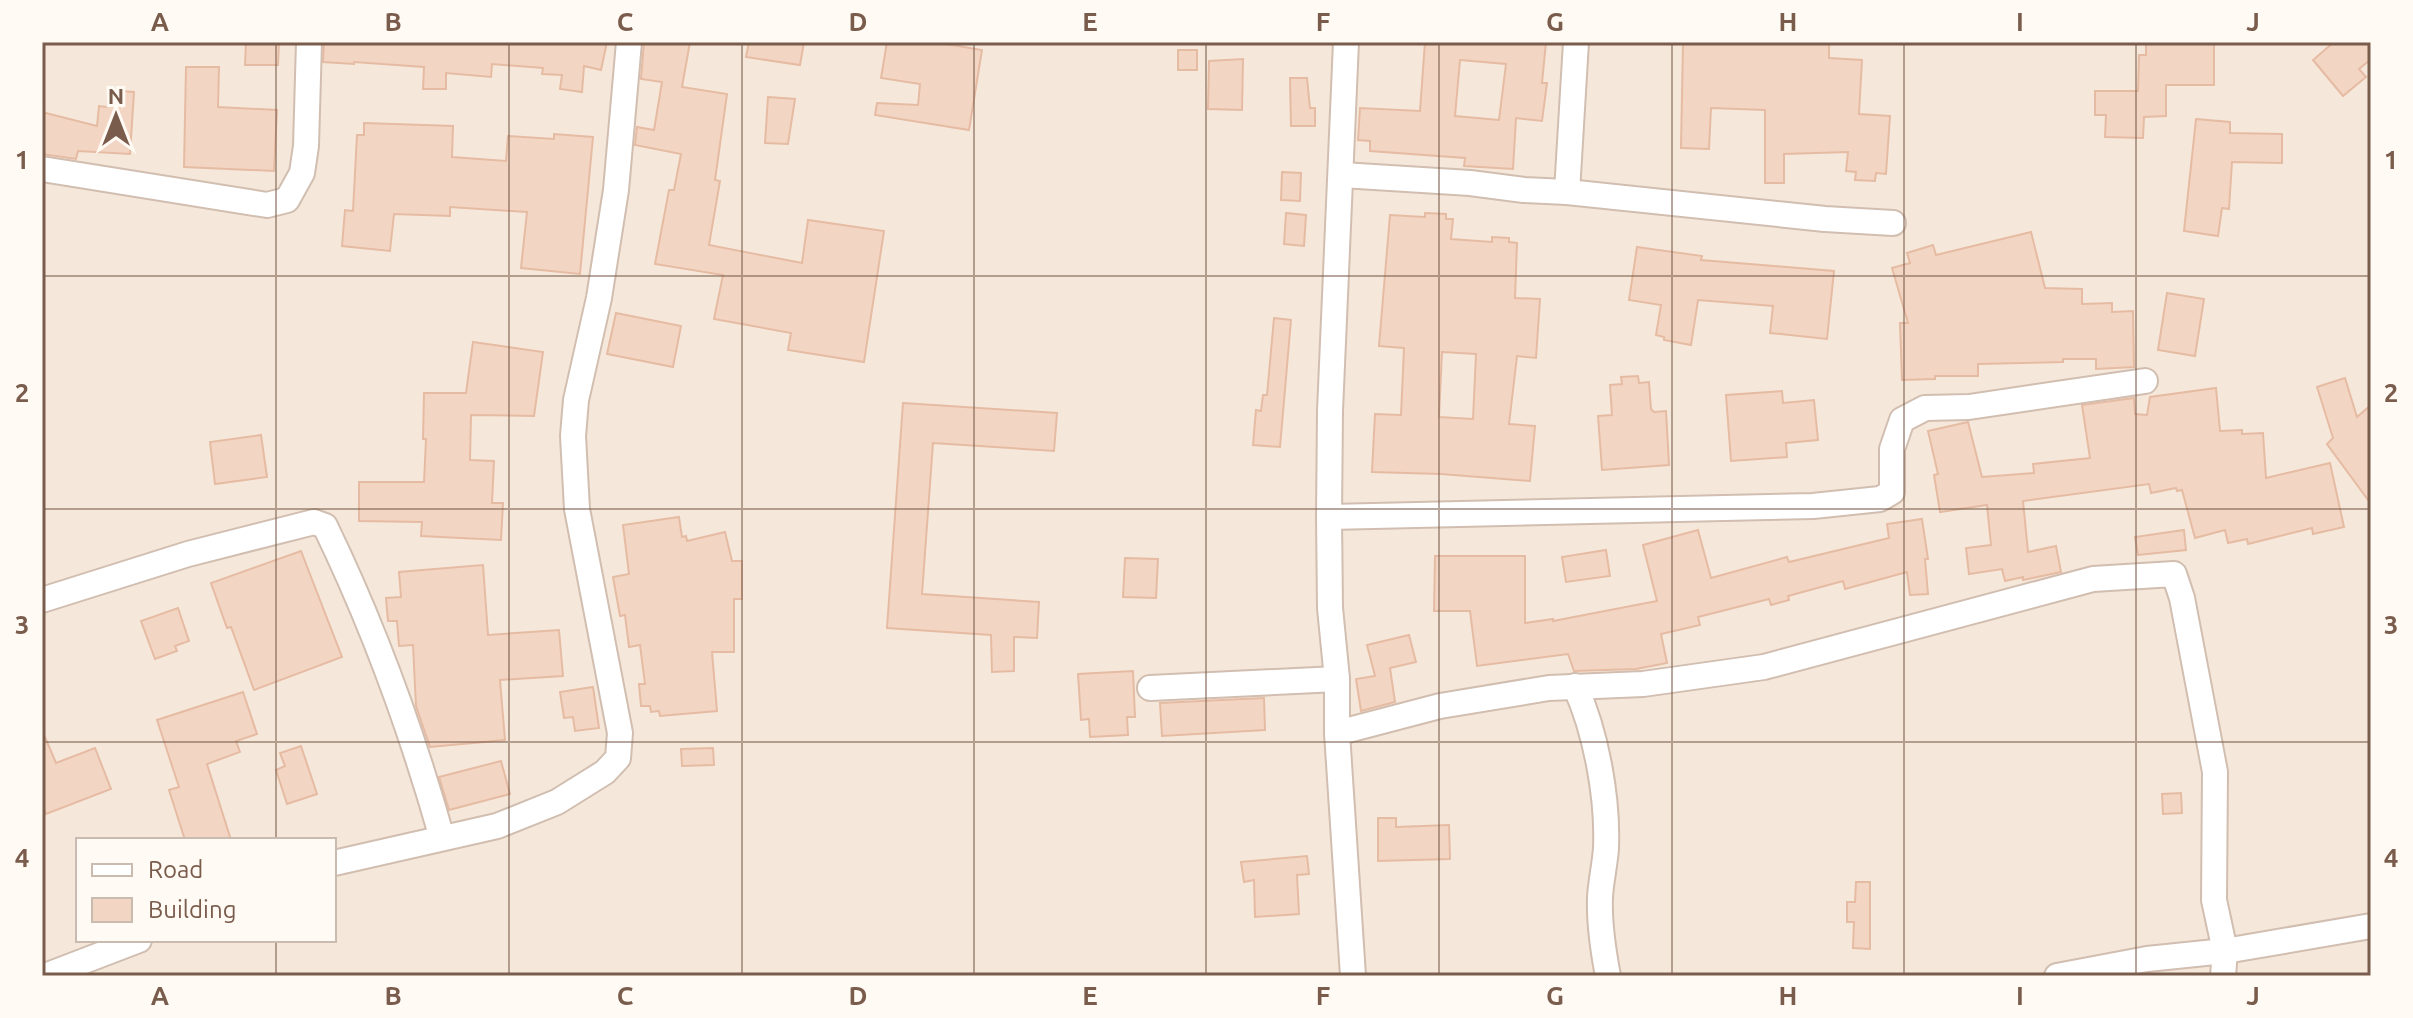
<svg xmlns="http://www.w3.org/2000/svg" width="2413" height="1018" font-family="Ubuntu,sans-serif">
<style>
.residential{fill:#f5e8da;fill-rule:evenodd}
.building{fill:#f3d5c3;stroke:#e6bba3;stroke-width:2;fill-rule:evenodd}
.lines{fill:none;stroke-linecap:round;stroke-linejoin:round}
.minor-casing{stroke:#d1beb0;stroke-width:28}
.minor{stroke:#fff;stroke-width:24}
.grid{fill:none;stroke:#7a5c4d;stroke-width:2;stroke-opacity:0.55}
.neatline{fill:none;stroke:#7a5c4d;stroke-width:3}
.grid-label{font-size:26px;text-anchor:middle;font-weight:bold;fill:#7a5c4d}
</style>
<rect width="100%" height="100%" fill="#fdf6ec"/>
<path class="residential" d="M42 42H2371V976H42ZM78 840H334V940H78Z"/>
<g class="building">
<polygon points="246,42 279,42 278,65 245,65"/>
<polygon points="324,42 607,42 601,70 584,66 582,92 560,89 562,75 542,74 543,68 492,64 491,77 446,73 446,89 423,89 424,67 354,62 354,64 323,62"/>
<polygon points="644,42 690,42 682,87 727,94 715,180 720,181 709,245 802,263 808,220 884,231 864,362 788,350 791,333 714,319 723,275 655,264 669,190 674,190 681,154 635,145 637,127 654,130 662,82 641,79"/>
<polygon points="749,42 804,42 800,65 746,57"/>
<polygon points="887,42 934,42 982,50 969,130 875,115 877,103 918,105 920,84 881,78"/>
<path d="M1425 42H1546L1542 83H1547L1542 121 1516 118 1513 169 1464 166 1465 158 1370 151V141L1358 140 1360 108 1420 111ZM1460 60 1506 64 1499 120 1455 116Z"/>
<polygon points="1683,42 1829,42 1829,58 1862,60 1859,114 1890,116 1886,174 1876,173 1875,181 1855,180 1856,172 1846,171 1848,152 1784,154 1784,183 1765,183 1765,110 1711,108 1709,149 1681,148"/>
<polygon points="2334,42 2371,42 2371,59 2359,69 2366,77 2343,96 2313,60"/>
<polygon points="2146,43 2214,44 2214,85 2166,85 2166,116 2144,117 2143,138 2105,137 2106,115 2095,115 2095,91 2138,91 2139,55 2146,55"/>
<rect x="1178" y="50" width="19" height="20"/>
<polygon points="1243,59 1242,110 1208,109 1209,61"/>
<polygon points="186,67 219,67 218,107 277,110 274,171 184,167"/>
<polygon points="1290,78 1307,78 1310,108 1315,108 1315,126 1291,126"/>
<polygon points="108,90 134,92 130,154 78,151 76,159 42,154 42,112 97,126 99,106 107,107"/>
<polygon points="768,97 795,99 788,144 765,143"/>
<polygon points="2196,119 2230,122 2230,133 2282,134 2282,163 2232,162 2229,209 2222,208 2218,236 2184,231"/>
<polygon points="364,123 453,126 452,157 506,161 508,136 554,139 554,134 593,137 580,274 521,268 527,212 450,207 450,216 394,214 390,251 342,246 345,210 353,211 357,135 364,135"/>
<polygon points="1282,172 1301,173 1300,201 1281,200"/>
<polygon points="1286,213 1306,215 1304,246 1284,244"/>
<path d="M1425 213 1446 214V219H1453L1451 239 1492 242V237L1509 238V242L1517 243 1515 298 1540 299 1536 358 1517 356 1509 424 1535 426 1530 481 1441 474 1372 472 1375 414 1401 415 1404 348 1379 346 1390 215 1425 217ZM1442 352 1476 354 1473 419 1439 417Z"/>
<polygon points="2031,232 2045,288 2082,289 2082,304 2112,303 2112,312 2133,311 2134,367 2096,369 2096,359 2063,359 2063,362 1978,364 1978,376 1935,376 1935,379 1902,380 1900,323 1908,323 1892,268 1910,263 1907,253 1933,245 1936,255"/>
<polygon points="1637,247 1702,256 1701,260 1834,271 1827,339 1770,333 1773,306 1698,300 1691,345 1664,340 1664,337 1656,335 1661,305 1629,300"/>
<polygon points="2167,293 2204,299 2195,356 2158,350"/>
<polygon points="616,313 681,326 673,367 607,354"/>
<polygon points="1274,318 1291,320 1280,447 1253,445 1256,410 1261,411 1263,395 1267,395"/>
<polygon points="473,342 543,352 534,416 471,415 470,460 494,461 492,503 503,503 501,540 421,536 422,522 359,521 359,482 424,482 426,439 423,439 424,393 466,393"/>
<polygon points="1638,376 1639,383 1649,382 1651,409 1654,412 1666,411 1669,465 1602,470 1598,416 1612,415 1610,385 1622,384 1621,377"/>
<polygon points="2345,378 2357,417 2371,405 2371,504 2327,444 2333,438 2317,387"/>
<polygon points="2216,388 2220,431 2242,430 2242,434 2263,433 2266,478 2330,463 2344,527 2313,534 2312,528 2248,544 2247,539 2228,543 2225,530 2195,538 2182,490 2177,491 2176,488 2151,493 2149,484 2023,501 2028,552 2056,546 2061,572 2023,580 2023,577 2005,581 2002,569 1969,574 1966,548 1991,545 1987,505 1940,512 1934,475 1938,474 1928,431 1968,422 1982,477 2034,473 2033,464 2090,458 2082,405 2134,398 2135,414 2147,415 2150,397"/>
<polygon points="1782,391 1783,403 1814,400 1818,440 1786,443 1787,457 1731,461 1726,395"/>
<polygon points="903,403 1057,413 1054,451 933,443 922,594 1039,602 1037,638 1014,637 1014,671 992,672 991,635 887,628"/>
<polygon points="261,435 267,477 215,484 210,442"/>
<polygon points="679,517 682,537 686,536 687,541 725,532 732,561 742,561 742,599 734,599 734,652 712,652 717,711 660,716 659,711 651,712 650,706 641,706 639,684 645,684 640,645 629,647 625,615 620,616 613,577 629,574 623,525"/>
<polygon points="1922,519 1928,559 1925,559 1928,594 1910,595 1907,572 1845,589 1843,581 1788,596 1789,600 1771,605 1769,599 1698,617 1700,625 1661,634 1667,663 1636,669 1574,671 1568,654 1477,666 1470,611 1434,611 1435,556 1525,556 1525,623 1553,619 1553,621 1657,601 1643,545 1698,530 1711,578 1787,557 1789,562 1889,538 1887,524"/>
<polygon points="2184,530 2186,550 2138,555 2135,537"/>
<polygon points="1606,550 1610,576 1566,582 1562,557"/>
<polygon points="301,551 342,657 254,690 231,627 227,628 211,583"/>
<polygon points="1125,558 1158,559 1156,598 1123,597"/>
<polygon points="483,565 488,635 559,630 563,676 500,680 505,740 430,747 416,706 413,645 399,646 397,621 388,621 386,598 401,597 399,572"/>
<polygon points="178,608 189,641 175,646 177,651 155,659 141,621"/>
<polygon points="1409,635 1416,662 1390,668 1395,702 1361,711 1356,679 1375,676 1367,645"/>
<polygon points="1133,671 1135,717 1127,717 1128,735 1090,737 1089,719 1081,720 1078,674"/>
<polygon points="593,687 599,728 575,731 573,717 564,718 560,692"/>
<polygon points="243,692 257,734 236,741 240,752 207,764 231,840 185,840 169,790 179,787 157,720"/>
<polygon points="1264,698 1265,730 1162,736 1160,703"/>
<polygon points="42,730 56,763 95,748 111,789 46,814 42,804"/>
<polygon points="301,746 317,794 287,804 276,770 285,766 280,753"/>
<polygon points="713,748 714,765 682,766 681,749"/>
<polygon points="501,761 510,794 449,810 439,777"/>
<polygon points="2181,793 2182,813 2163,814 2162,794"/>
<polygon points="1378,818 1396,818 1396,827 1449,825 1450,859 1378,861"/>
<polygon points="1307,856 1309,874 1297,875 1299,914 1255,917 1254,880 1244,882 1241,862"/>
<polygon points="1856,882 1870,882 1870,949 1853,948 1854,922 1847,922 1847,902 1855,902"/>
</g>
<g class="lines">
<defs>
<g id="minor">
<polyline points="1346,42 1330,411 1329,517 1330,608 1337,679 1337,733 1353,976"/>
<polyline points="42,169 267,205 287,200 302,173 306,146 309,42"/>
<polyline points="1342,175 1470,183 1524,190 1567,192 1576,42"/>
<polyline points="1567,192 1825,219 1893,223"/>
<polyline points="1329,517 1813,506 1880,499 1892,492 1892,449 1902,420 1925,408 1969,407 2145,381"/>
<path d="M42 600 188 554 314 522 325 526C373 625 412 732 442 838"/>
<path d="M1575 686C1596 732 1608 797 1606 848 1605 864 1601 880 1600 897 1599 923 1603 950 1608 976"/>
<polyline points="1150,688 1337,679"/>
<polyline points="1337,733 1440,706 1549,688 1643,684 1764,667 2093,579 2174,574 2182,598 2215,772 2214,900 2225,951 2223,976"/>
<polyline points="334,863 497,826 557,802 605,772 618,758 620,733 577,509 573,436 576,400 599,298 616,190 629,42"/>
<polyline points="45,976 139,940"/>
<polyline points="2057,976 2147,959 2225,951 2371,926"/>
</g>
</defs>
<use href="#minor" class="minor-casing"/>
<use href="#minor" class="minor"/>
</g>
<path class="grid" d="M276 42V840M509 42V976M742 42V976M974 42V976M1206 42V976M1439 42V976M1672 42V976M1904 42V976M2136 42V976M42 276H2371M42 509H2371M42 742H2371M276 940V976"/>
<rect width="2413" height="1018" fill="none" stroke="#fffaf3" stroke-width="88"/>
<rect x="76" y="838" width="260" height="104" fill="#fffaf3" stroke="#cabbb1" stroke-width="2"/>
<rect x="92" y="864" width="40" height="12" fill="#ffffff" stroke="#cabbb1" stroke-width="2"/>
<text x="148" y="878" font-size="24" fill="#7a5c4d">Road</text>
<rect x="92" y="898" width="40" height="24" fill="#f3d5c3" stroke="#cabbb1" stroke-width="2"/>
<text x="148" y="918" font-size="24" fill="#7a5c4d">Building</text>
<g transform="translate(116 116)" stroke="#fffaf3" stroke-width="6" paint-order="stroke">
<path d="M0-6L14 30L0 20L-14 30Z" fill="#7a5c4d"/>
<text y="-12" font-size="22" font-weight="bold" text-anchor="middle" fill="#7a5c4d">N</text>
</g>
<rect x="44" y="44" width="2325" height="930" class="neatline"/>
<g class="grid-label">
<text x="160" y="31">A</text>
<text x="393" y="31">B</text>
<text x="625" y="31">C</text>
<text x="858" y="31">D</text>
<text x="1090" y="31">E</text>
<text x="1323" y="31">F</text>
<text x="1555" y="31">G</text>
<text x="1788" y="31">H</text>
<text x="2020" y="31">I</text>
<text x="2253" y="31">J</text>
<text x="22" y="169">1</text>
<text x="2391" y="169">1</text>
<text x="22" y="402">2</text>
<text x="2391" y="402">2</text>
<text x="22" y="634">3</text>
<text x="2391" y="634">3</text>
<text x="22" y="867">4</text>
<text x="2391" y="867">4</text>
<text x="160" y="1005">A</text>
<text x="393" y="1005">B</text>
<text x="625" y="1005">C</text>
<text x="858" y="1005">D</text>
<text x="1090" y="1005">E</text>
<text x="1323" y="1005">F</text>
<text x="1555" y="1005">G</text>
<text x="1788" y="1005">H</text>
<text x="2020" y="1005">I</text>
<text x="2253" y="1005">J</text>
</g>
</svg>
